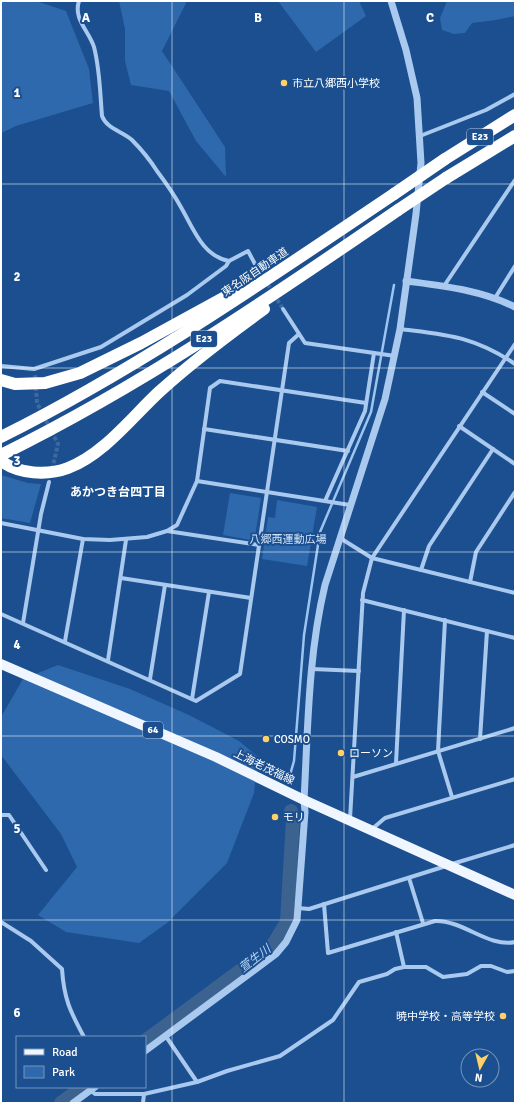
<svg xmlns="http://www.w3.org/2000/svg" width="516" height="1104" font-family="Signika,'Noto Sans JP',sans-serif">
<style>
.green{fill:#2e69ad}
.lines{fill:none;stroke-linecap:round;stroke-linejoin:round}
.stream{stroke:#9cc4f0;stroke-width:2.5}
.river{stroke:#3c6290;stroke-width:14}
.minor-tunnel{stroke:#3d69a0;stroke-width:4;stroke-dasharray:4 2;stroke-linecap:butt}
.minor{stroke:#a9c9ee;stroke-width:4}
.tertiary{stroke:#a9c9ee;stroke-width:7}
.primary{stroke:#f0f6ff;stroke-width:10}
.motorway{stroke:#fff;stroke-width:12}
.motorway-bridge{stroke:#fff;stroke-width:12}
.grid{fill:none;stroke:#fff;stroke-width:1;stroke-opacity:0.55}
.poi-dot{fill:#ffd166;stroke:#1b4f8f;stroke-width:1.5}
.labels{text-anchor:middle;dominant-baseline:central;stroke-width:4;stroke-linejoin:round;paint-order:stroke}
.shield{fill:#1b4f8f;stroke:#bbcadd;stroke-width:1}
.shield-label{font-size:10px;font-weight:bold;fill:#fff}
.poi-label{font-size:11px;fill:#fff;stroke:#1b4f8f;text-anchor:start}
.street-label{font-size:11px;fill:#fff;stroke:#1b4f8f}
.park-label{font-size:11px;fill:#cfe3fa;stroke:#1b4f8f}
.neighbourhood-label{font-size:12px;font-weight:bold;fill:#fff;stroke:#1b4f8f}
.water-label{font-size:12px;font-style:italic;fill:#b5d3f5;stroke:#1b4f8f}
.grid-label{font-size:13px;text-anchor:middle;font-weight:bold;fill:#fff;stroke:#1b4f8f;stroke-width:4;stroke-linejoin:round;paint-order:stroke}
</style>
<rect width="100%" height="100%" fill="#1b4f8f"/>
<g class="green">
<polygon points="1,1 36,1 66,11 89,69 93,103 16,126 1,133"/>
<polygon points="119,1 187,1 162,51 225,147 226,177 196,141 169,91 131,85 125,61 125,29"/>
<polygon points="278,1 359,1 366,16 316,52"/>
<polygon points="447,1 515,1 515,16 496,20 472,23 465,33 454,34 442,30 440,18"/>
<polygon points="1,475 28,483 41,484 30,523 1,518"/>
<polygon points="230,493 261,498 255,537 250,540 223,535"/>
<polygon points="277,500 317,507 307,566 262,559 268,517 275,518"/>
<polygon points="58,665 130,689 189,715 239,741 258,757 254,793 227,863 167,923 139,943 66,932 38,915 77,867 61,834 1,755 1,717 23,679"/>
</g>
<g class="lines">
<polyline class="stream" points="290,775 294,761 304,635 320,532 371,412 394,285"/>
<g class="river">
<polyline points="145,1041 271,948 287,922 293,819 291,811"/>
<polyline points="61,1103 83,1087"/>
</g>
<g class="minor-tunnel">
<polyline points="255,264 283,309"/>
<polyline points="35,375 37,403 58,444 52,470"/>
</g>
<g class="minor">
<path d="M79 1C73 19 89 31 94 47 100 70 100 93 102 116 107 129 122 131 132 140 141 149 150 160 157 171 166 183 175 196 182 209 194 230 203 256 229 261"/>
<polyline points="420,136 486,110 515,94"/>
<polyline points="444,286 515,180"/>
<polyline points="495,298 515,266"/>
<polyline points="283,309 305,343 395,356"/>
<path d="M400 329C447 335 474 336 515 364"/>
<polyline points="1,366 34,369 101,347 187,295 226,266 229,261 248,251 255,264"/>
<polyline points="482,392 515,414"/>
<polyline points="459,426 515,464"/>
<polyline points="204,429 348,451"/>
<polyline points="197,481 350,505"/>
<polyline points="325,501 365,411 374,353"/>
<polyline points="1,523 83,539 110,540 147,537 167,531 177,525 197,481 210,388 220,381 366,403"/>
<polyline points="167,531 259,545"/>
<polyline points="340,538 372,558 515,593"/>
<polyline points="421,570 429,546 493,449"/>
<polyline points="121,578 251,598"/>
<polyline points="470,582 476,552 515,492"/>
<polyline points="362,600 515,638"/>
<polyline points="1,614 196,701 240,674 289,343 299,334"/>
<polyline points="445,620 438,751 452,797"/>
<polyline points="23,623 41,514 49,482"/>
<polyline points="65,641 83,539"/>
<polyline points="108,660 126,540"/>
<polyline points="312,669 359,671"/>
<polyline points="150,679 165,585"/>
<polyline points="192,699 209,592"/>
<polyline points="480,739 487,631"/>
<polyline points="396,763 404,610"/>
<polyline points="353,777 515,728"/>
<polyline points="1,815 9,815 46,870"/>
<polyline points="350,819 363,593 372,558 515,344"/>
<polyline points="372,829 385,818 515,779"/>
<polyline points="452,864 515,845"/>
<polyline points="409,878 423,923"/>
<path d="M324 904 328 953 435 921C463 920 489 948 515 942"/>
<polyline points="298,908 309,909 446,866"/>
<path d="M1 922 31 941 62 969C64 999 70 1011 84 1037"/>
<polyline points="396,932 404,967"/>
<polyline points="165,1035 197,1082"/>
<polyline points="90,1090 95,1094 144,1094"/>
<polyline points="143,1103 144,1094 197,1082 227,1071 280,1056 333,1020 359,982 387,974 395,969 404,967 426,967 443,977 467,974 481,966 491,966 507,972 515,971"/>
</g>
<g class="tertiary">
<path d="M406 281C443 286 481 290 515 307"/>
<path d="M145 1051 276 954 286 942 297 920 305 812 304 800C308 728 308 656 325 585L385 399 400 329 416 214 421 163 417 98 406 50 391 1"/>
<polyline points="73,1103 95,1087"/>
</g>
<polyline class="primary" points="1,664 216,757 304,800 515,895"/>
<g class="motorway">
<polyline points="445,159 515,115"/>
<polyline points="446,178 515,136"/>
<polyline points="1,380 15,384 45,383 80,373 141,343 236,291"/>
<path d="M1 437C139 368 266 280 394 194"/>
<path d="M1 455C141 386 270 298 398 210"/>
<path d="M1 461C19 474 47 476 68 468 104 454 131 418 159 392 192 362 228 335 264 309"/>
</g>
<g class="motorway-bridge">
<polyline points="394,194 445,159"/>
<polyline points="398,210 446,178"/>
</g>
</g>
<path class="grid" d="M172 1V1103M344 1V1103M1 184H515M1 368H515M1 552H515M1 736H515M1 920H515"/>
<g class="poi-dot">
<circle cx="284" cy="83" r="4"/>
<circle cx="266" cy="739" r="4"/>
<circle cx="341" cy="753" r="4"/>
<circle cx="275" cy="817" r="4"/>
<circle cx="503" cy="1016" r="4"/>
</g>
<g class="labels">
<g class="shield">
<rect x="467" y="129" width="26" height="16" rx="3"/>
<rect x="191" y="331" width="26" height="16" rx="3"/>
<rect x="143" y="722" width="20" height="16" rx="3"/>
</g>
<g class="shield-label">
<text x="480" y="137">E23</text>
<text x="204" y="339">E23</text>
<text x="153" y="730">64</text>
</g>
<g class="poi-label">
<text x="292" y="83">市立八郷西小学校</text>
<text x="274" y="739">COSMO</text>
<text x="349" y="753">ローソン</text>
<text x="283" y="817">モリ</text>
<text x="495" y="1016" text-anchor="end">暁中学校・高等学校</text>
</g>
<g class="street-label">
<text transform="translate(255 272) rotate(-34)">東名阪自動車道</text>
<text transform="translate(264 767) rotate(26)">上海老茂福線</text>
</g>
<g class="park-label">
<text x="288" y="539">八郷西運動広場</text>
</g>
<g class="neighbourhood-label">
<text x="118" y="492">あかつき台四丁目</text>
</g>
<g class="water-label">
<text transform="translate(255 959) rotate(-38)">萱生川</text>
</g>
</g>
<g class="grid-label">
<text x="86" y="22">A</text>
<text x="258" y="22">B</text>
<text x="430" y="22">C</text>
<text x="17" y="97">1</text>
<text x="17" y="281">2</text>
<text x="17" y="465">3</text>
<text x="17" y="649">4</text>
<text x="17" y="833">5</text>
<text x="17" y="1017">6</text>
</g>
<rect width="516" height="1104" fill="none" stroke="#ffffff" stroke-width="4"/>
<rect x="16" y="1036" width="130" height="52" fill="#1b4f8f" stroke="#7695bc"/>
<rect x="24" y="1049" width="20" height="6" fill="#f0f6ff" stroke="#7695bc"/>
<text x="52" y="1056" font-size="12" fill="#ffffff">Road</text>
<rect x="24" y="1066" width="20" height="12" fill="#2e69ad" stroke="#7695bc"/>
<text x="52" y="1076" font-size="12" fill="#ffffff">Park</text>
<g transform="translate(480 1068) rotate(188)"><circle r="19" fill="#1b4f8f" stroke="#7695bc"/>
<path d="M0-3L7 15L0 10L-7 15Z" fill="#ffd166"/>
<text y="-6" font-size="11" font-weight="bold" text-anchor="middle" fill="#ffffff">N</text>
</g>
</svg>
